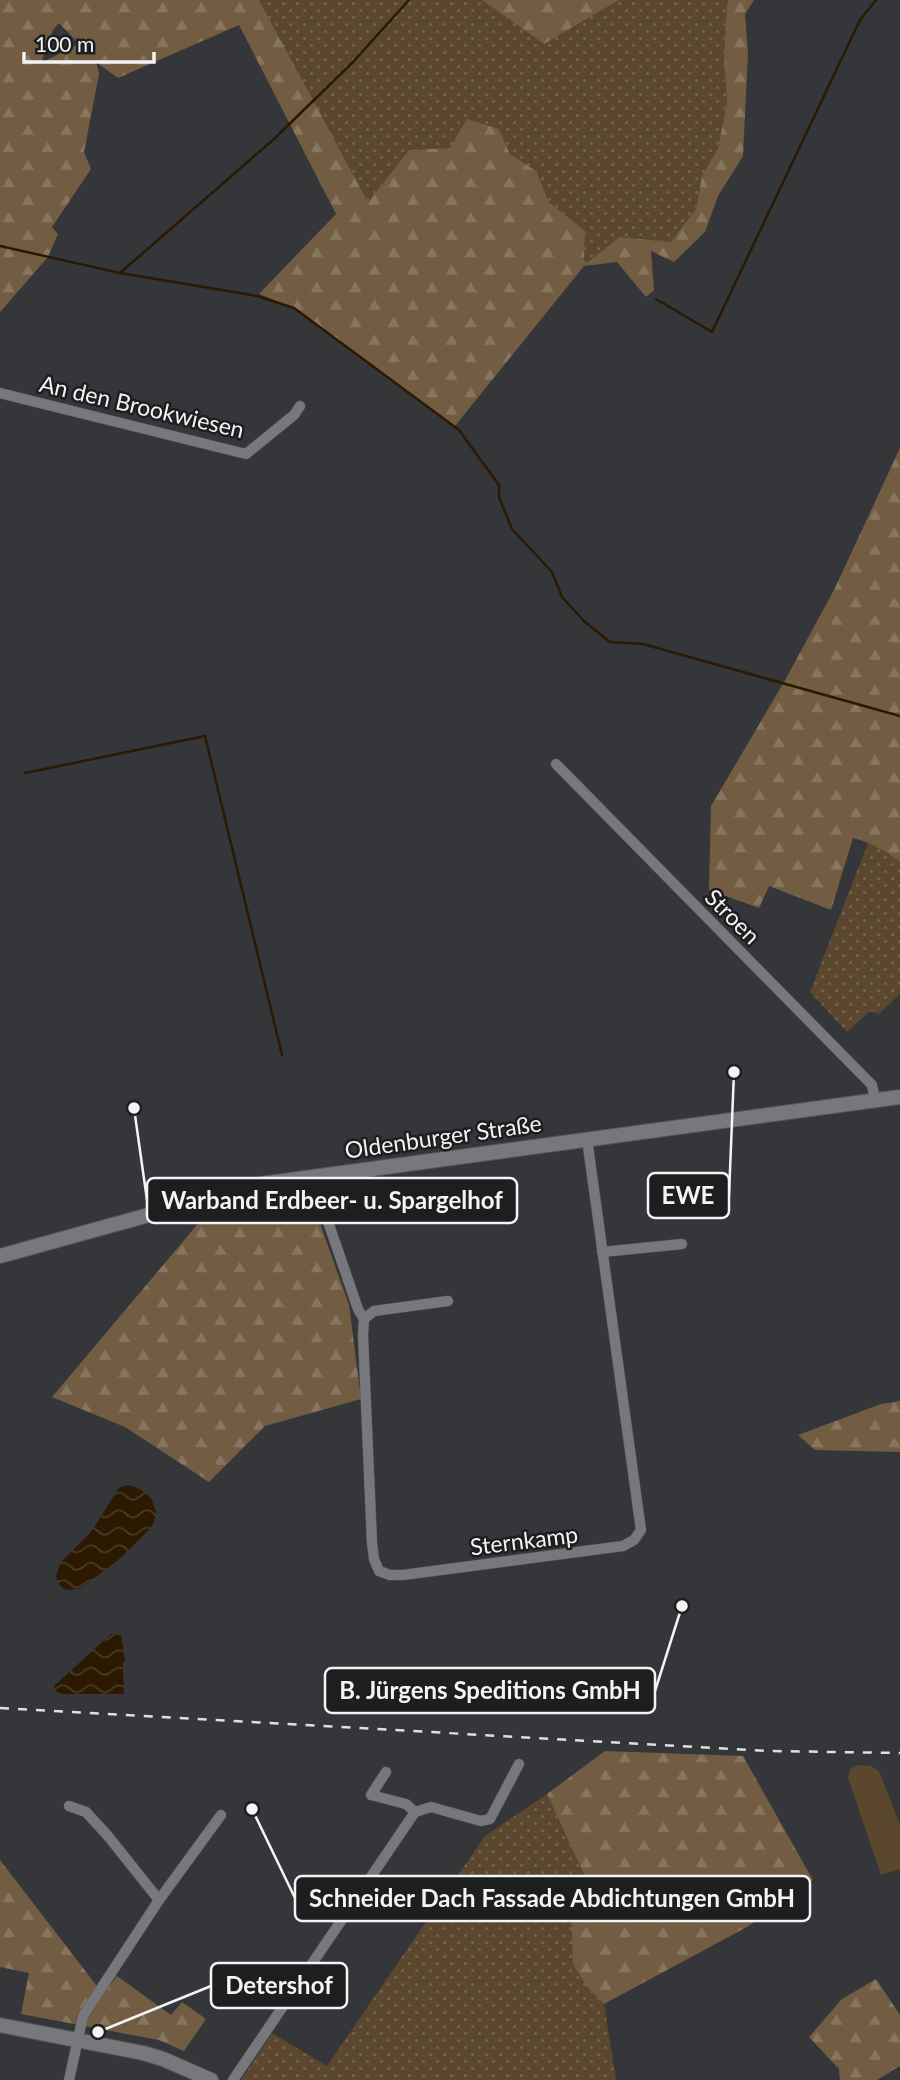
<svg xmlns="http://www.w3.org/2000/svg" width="900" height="2080" font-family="Lato,sans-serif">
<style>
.grass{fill:url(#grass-dots)}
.forest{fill:url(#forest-firs);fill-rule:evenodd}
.garden{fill:#5b472e}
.water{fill:url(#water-waves)}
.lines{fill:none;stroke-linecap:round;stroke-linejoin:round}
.stream{stroke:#2b1901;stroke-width:2.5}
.street-casing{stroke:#545657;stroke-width:11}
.secondary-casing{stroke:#545657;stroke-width:16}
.street{stroke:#76787b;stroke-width:10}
.secondary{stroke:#76787b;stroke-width:14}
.rail{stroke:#dedfe0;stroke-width:2.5;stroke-dasharray:9 9;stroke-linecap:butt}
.labels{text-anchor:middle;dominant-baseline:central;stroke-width:5;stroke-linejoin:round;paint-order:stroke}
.street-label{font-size:23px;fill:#f3f4f5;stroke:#1d1e1f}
.leader{fill:none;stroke:#f3f4f5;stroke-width:2.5}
.callout-dot{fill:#f3f4f5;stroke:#1d1e1f;stroke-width:2.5}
.callout{fill:#1d1e1f;stroke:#f3f4f5;stroke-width:2.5}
.callout-label{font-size:24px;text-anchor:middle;font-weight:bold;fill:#f3f4f5}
</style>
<defs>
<pattern id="grass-dots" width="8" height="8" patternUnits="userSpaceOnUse" patternTransform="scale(1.75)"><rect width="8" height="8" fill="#5b472e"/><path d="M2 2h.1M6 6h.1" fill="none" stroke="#73624d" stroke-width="1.8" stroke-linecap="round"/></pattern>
<pattern id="forest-firs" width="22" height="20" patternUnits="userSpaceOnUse" patternTransform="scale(1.75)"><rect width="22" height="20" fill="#725d43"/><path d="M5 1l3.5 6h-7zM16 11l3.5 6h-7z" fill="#87755f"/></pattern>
<pattern id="water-waves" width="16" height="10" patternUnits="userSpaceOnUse" patternTransform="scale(1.75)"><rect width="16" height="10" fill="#2b1901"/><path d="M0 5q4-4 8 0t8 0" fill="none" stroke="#4a3b27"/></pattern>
</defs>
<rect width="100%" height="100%" fill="#353639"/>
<g class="grass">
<polygon points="259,0 482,0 544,44 619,0 729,0 727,4 724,55 727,102 718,148 702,176 696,209 671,242 620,237 584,266 585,231 549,202 536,171 510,154 499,129 450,148 409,150 368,202"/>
<polygon points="868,843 889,853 900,862 900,994 879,1014 870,1011 847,1032 810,992"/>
<polygon points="547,1794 592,1892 587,1987 604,2004 616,2080 241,2080 272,2033 327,2066 485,1836"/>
</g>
<g class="forest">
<path d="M0 0H259L368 202 409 150 450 148 467 119 499 129 510 154 536 171 549 202 585 231 584 265 620 237 671 242 696 209 702 176 718 148 727 102 724 55 727 4 729 0H754L745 14 748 53 743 156 718 196 705 232 674 262 651 251 654 290 646 297 617 262 584 266 455 426 294 308 259 294 336 214 239 25 118 78 96 62 99 74 84 152 91 169 52 227 58 234 48 257 0 312ZM59 23 79 44 41 63 53 30Z"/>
<polygon points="482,0 619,0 544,44"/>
<path d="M900 448V862C886 851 870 842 853 838L831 910 769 886 759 908 709 890 711 806 784 682 834 590Z"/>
<polygon points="307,1187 349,1305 361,1399 265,1426 209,1482 125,1427 52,1397 207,1213"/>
<polygon points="900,1401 900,1452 815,1450 798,1435 881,1404"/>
<polygon points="605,1751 743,1756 813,1880 747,1927 604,2004 587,1987 573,1964 571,1912 592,1892 547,1794"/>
<polygon points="0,1860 103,1994 117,1976 171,2015 182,2002 206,2019 184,2051 159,2040 21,2014 29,1973 0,1967"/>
<polygon points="876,1979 900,2015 900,2066 877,2080 840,2080 839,2069 809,2037 842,1999"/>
</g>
<path class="garden" d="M861 1765 871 1766 879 1771 900 1825V1869L881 1875 848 1778C849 1768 852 1766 861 1765Z"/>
<g class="water">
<polygon points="128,1485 140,1489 151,1498 156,1512 154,1522 149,1530 116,1562 81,1588 71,1590 64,1589 60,1586 56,1576 61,1562 91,1532 119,1488"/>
<polygon points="111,1634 121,1635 125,1660 123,1664 124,1694 63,1694 55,1691 54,1686"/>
</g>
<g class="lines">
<g class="stream">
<polyline points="409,0 353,62 274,139 120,273 257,296 294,308 459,430 499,485 499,497 512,529 552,572 562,597 585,622 610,642 643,644 900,716"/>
<polyline points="0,246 120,273"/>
<polyline points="656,299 712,332 860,20 876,0"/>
<polyline points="25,773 205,736 282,1055"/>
</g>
<defs>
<g id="street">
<polyline points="0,393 246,454 294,415 300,406"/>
<polyline points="556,764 872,1085 875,1100"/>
<polyline points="324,1210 358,1309 364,1319"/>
<polyline points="602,1252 682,1244"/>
<polyline points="448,1301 374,1311 364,1319 363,1335 372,1543 374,1559 379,1571 390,1575 403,1575 623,1546 634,1540 641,1530 587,1139"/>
<polyline points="386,1772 371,1795 406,1804 415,1812"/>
<polyline points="69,1806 86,1812 108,1836 159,1900"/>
<polyline points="69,2080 83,2016 159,1900 221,1815"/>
<polyline points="233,2080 415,1812 431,1807 481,1821 490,1819 519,1764"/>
</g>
<g id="secondary">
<polyline points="0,1256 261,1184 900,1097"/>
<polyline points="0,2025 143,2053 163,2059 211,2080"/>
</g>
</defs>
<use href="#street" class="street-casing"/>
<use href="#secondary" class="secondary-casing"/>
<use href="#street" class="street"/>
<use href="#secondary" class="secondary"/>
<polyline class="rail" points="0,1708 769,1751 900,1753"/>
</g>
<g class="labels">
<g class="street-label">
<text transform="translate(142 406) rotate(13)">An den Brookwiesen</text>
<text transform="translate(733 916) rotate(45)">Stroen</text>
<text transform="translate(443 1136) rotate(-8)">Oldenburger Straße</text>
<text transform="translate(524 1540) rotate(-7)">Sternkamp</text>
</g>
</g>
<path class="leader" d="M734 1072L729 1195M134 1108L147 1200M682 1606L655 1691M252 1809L295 1898M98 2032L211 1986"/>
<g class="callout-dot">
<circle cx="734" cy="1072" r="7"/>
<circle cx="134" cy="1108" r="7"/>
<circle cx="682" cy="1606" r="7"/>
<circle cx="252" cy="1809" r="7"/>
<circle cx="98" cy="2032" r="7"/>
</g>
<g class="callout">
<rect x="648" y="1173" width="81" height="45" rx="7"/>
<rect x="147" y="1178" width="370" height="45" rx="7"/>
<rect x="325" y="1668" width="330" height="45" rx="7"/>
<rect x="295" y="1876" width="515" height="45" rx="7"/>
<rect x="211" y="1963" width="136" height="45" rx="7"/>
</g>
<g class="callout-label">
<text x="688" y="1204">EWE</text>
<text x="332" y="1209">Warband Erdbeer- u. Spargelhof</text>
<text x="490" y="1699">B. Jürgens Speditions GmbH</text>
<text x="552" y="1907">Schneider Dach Fassade Abdichtungen GmbH</text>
<text x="279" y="1994">Detershof</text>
</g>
<path d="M24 52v10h130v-10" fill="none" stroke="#f3f4f5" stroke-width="3.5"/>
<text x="35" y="52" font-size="21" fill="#f3f4f5" stroke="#1d1e1f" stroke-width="5" paint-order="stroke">100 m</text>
</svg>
